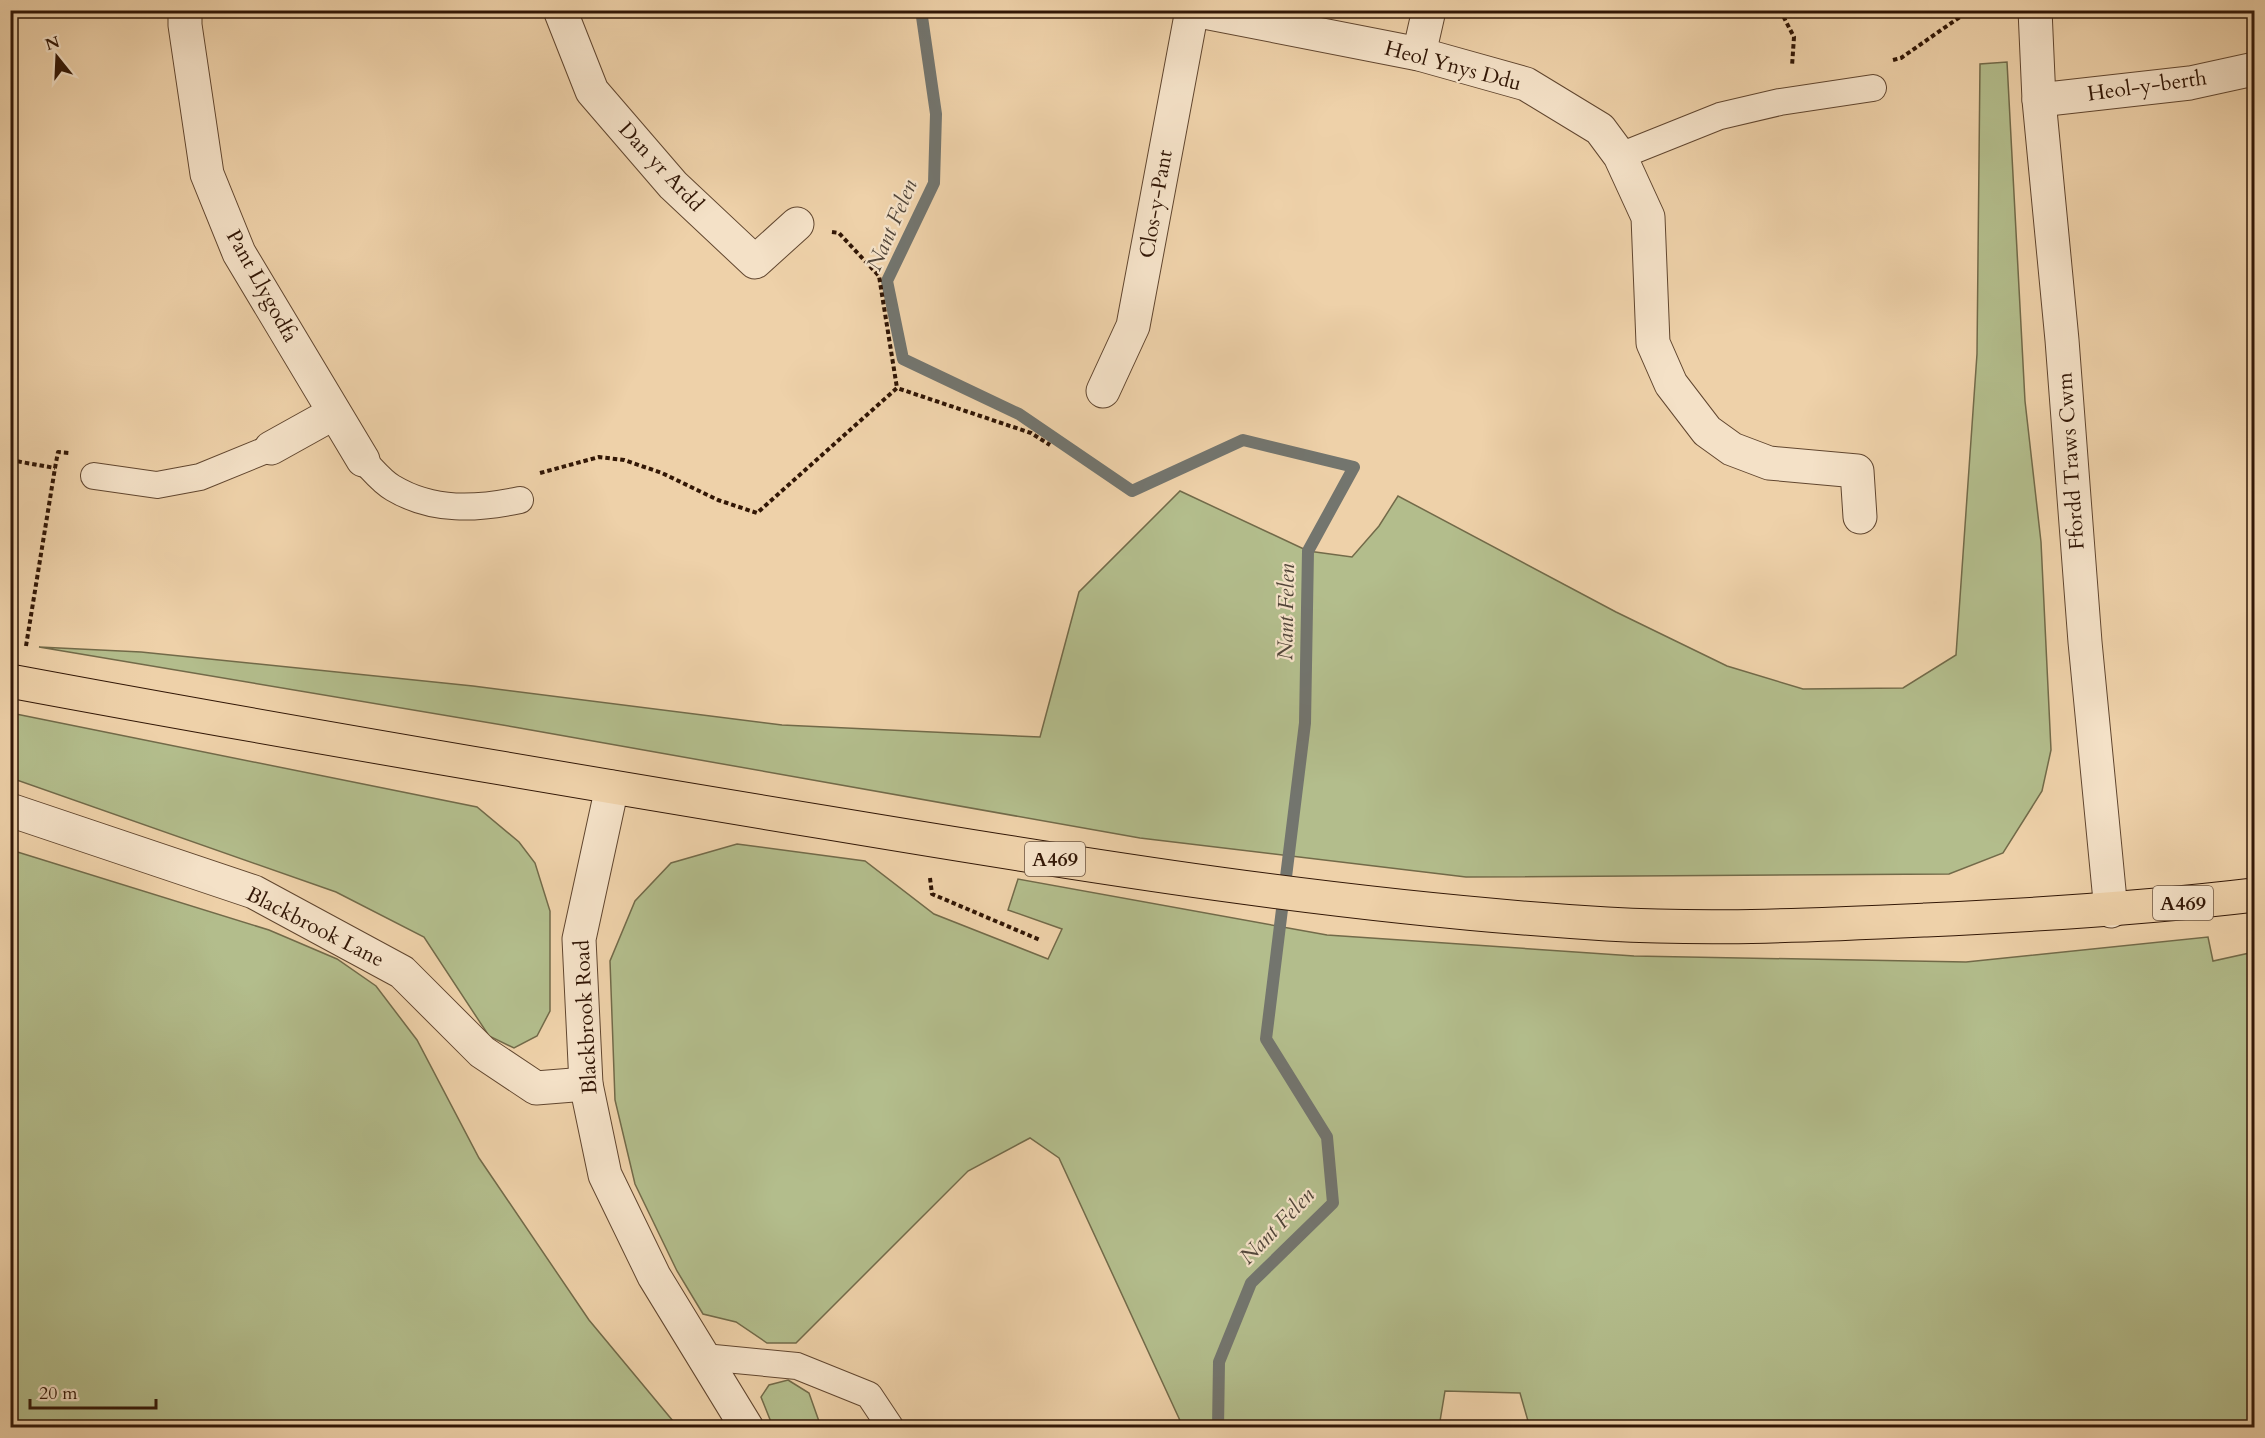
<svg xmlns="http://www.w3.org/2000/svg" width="2265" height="1438" font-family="Cardo,serif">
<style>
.green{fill:#b3bd8c;stroke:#726a49;stroke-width:1.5}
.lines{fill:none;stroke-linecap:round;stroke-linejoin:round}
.stream{stroke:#73756e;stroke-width:12}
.service-casing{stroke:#61462f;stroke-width:28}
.minor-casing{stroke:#61462f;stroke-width:35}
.primary-casing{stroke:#321706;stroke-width:35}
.path{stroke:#321706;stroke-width:4;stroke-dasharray:4.5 3;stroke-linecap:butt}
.service{stroke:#f4e1c7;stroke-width:26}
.minor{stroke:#f4e1c7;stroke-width:33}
.primary{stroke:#eed1a9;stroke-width:33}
.labels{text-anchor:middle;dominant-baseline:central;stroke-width:4.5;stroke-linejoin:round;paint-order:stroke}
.shield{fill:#f4e1c7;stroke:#6c5440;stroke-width:1.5}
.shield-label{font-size:20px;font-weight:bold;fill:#321706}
.street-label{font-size:21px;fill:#321706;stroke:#f4e1c7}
.water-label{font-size:22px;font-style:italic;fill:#52463a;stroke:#f4e1c7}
</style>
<rect width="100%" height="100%" fill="#eed1a9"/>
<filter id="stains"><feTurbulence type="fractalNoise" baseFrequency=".00333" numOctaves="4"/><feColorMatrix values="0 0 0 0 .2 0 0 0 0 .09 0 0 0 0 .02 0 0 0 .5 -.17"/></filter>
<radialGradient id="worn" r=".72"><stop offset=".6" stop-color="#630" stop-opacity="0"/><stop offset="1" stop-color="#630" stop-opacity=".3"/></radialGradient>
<g class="green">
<polygon points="2007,62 2025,401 2041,542 2051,750 2042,791 2003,853 1949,874 1466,877 1140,838 514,727 39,647 141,652 473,686 782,725 1040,737 1079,592 1180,491 1308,551 1352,557 1379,526 1398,496 1616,612 1727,666 1803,689 1903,688 1956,655 1977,354 1980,64"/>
<polygon points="11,713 477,807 519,842 535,863 550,911 550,1011 537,1036 514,1048 489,1036 424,937 336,892 11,778"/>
<polygon points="737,844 865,861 934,914 1048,959 1062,929 1008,910 1018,879 1327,935 1634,956 1966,962 2208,937 2213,961 2254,952 2254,1427 1530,1428 1520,1393 1445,1391 1439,1427 1183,1427 1059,1158 1030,1138 968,1171 796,1343 767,1343 736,1322 703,1314 677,1271 635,1184 615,1100 610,961 635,901 671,863"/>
<polygon points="11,850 269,930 337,959 376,986 417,1040 479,1158 589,1320 678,1427 11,1427"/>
<polygon points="788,1380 809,1393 821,1427 773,1427 761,1397 769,1385"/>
</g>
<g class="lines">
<polyline class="stream" points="921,10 936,114 934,183 887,281 903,359 1019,414 1132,491 1243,440 1354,467 1308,551 1305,723 1266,1039 1327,1137 1333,1203 1251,1283 1219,1362 1218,1428"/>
<defs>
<g id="service">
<polyline points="1620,156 1720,116 1780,102 1873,88"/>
<path d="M363 460C372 469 382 482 393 488 433 512 477 509 520 500"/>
<polyline points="94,476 157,485 200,477 271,448"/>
<polyline points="704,1357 797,1366 869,1395 891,1428"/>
</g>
<g id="minor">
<polyline points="185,10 185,25 207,174 239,253 363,460"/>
<polyline points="560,10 592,91 673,185 755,262 797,224"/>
<polyline points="1194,10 1419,54 1526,84 1600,129 1620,156 1648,217 1653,343 1671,384 1707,431 1732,449 1769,463 1857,471 1860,517"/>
<polyline points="2035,10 2039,100 2062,340 2085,642 2111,911"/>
<polyline points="1419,54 1429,10"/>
<polyline points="2039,100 2190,83 2254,69"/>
<polyline points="1103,391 1133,326 1192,10"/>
<polyline points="271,448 334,413"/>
<polyline points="612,787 579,939 586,1084 605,1175 654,1276 747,1428"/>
<polyline points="10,810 254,892 402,972 482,1052 536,1088 586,1084"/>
</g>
<path id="primary" d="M10 681C283 732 556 778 829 823 1087 866 1346 908 1607 924 1714 930 1819 925 1926 920 2036 915 2145 908 2254 895"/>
</defs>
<use href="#service" class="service-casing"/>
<use href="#minor" class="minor-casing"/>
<use href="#primary" class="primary-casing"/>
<g class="path">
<polyline points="1780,10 1794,37 1792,66"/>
<polyline points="1893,60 1901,58 1970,10"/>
<polyline points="832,232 839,233 879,276 897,388"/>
<polyline points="10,460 55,468"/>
<polyline points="540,473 599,457 624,460 662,473 718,500 757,513 897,388 1031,433 1050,445"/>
<polyline points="26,646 55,468 58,452 69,453"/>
<polyline points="930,878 932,894 1040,940"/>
</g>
<use href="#service" class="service"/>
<use href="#minor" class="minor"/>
<use href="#primary" class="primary"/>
</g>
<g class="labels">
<g class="shield">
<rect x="1025" y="842" width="60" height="34" rx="4.5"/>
<rect x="2153" y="886" width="60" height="34" rx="4.5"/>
</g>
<g class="shield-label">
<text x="1055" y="859">A469</text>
<text x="2183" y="903">A469</text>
</g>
<g class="street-label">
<text transform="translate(1453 66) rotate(15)">Heol Ynys Ddu</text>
<text transform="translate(2147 86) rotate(-8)">Heol-y-berth</text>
<text transform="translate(661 167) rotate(47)">Dan yr Ardd</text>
<text transform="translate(1156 204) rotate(-80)">Clos-y-Pant</text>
<text transform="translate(262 286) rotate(61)">Pant Llygodfa</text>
<text transform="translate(2071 461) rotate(-94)">Ffordd Traws Cwm</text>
<text transform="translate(315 927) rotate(27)">Blackbrook Lane</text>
<text transform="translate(586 1017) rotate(-93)">Blackbrook Road</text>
</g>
<g class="water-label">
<text transform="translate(892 225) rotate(-67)">Nant Felen</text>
<text transform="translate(1286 612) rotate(-89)">Nant Felen</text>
<text transform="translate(1277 1226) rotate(-46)">Nant Felen</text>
</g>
</g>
<rect width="2265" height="1438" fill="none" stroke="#eed1a9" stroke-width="36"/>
<rect x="12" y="12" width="2241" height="1414" fill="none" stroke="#321706" stroke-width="3"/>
<rect x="18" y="18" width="2229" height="1402" fill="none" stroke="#321706" stroke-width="1.5"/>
<g transform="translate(57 57) rotate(342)" stroke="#f4e1c7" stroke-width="4.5" paint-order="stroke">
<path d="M0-4.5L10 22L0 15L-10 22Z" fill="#321706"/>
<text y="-9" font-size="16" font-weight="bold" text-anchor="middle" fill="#321706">N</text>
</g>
<path d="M30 1399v9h126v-9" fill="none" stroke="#321706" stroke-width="3"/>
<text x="39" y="1399" font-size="18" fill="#321706" stroke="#f4e1c7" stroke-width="4.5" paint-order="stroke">20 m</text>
<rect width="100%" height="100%" filter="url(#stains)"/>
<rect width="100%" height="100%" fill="url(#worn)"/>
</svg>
